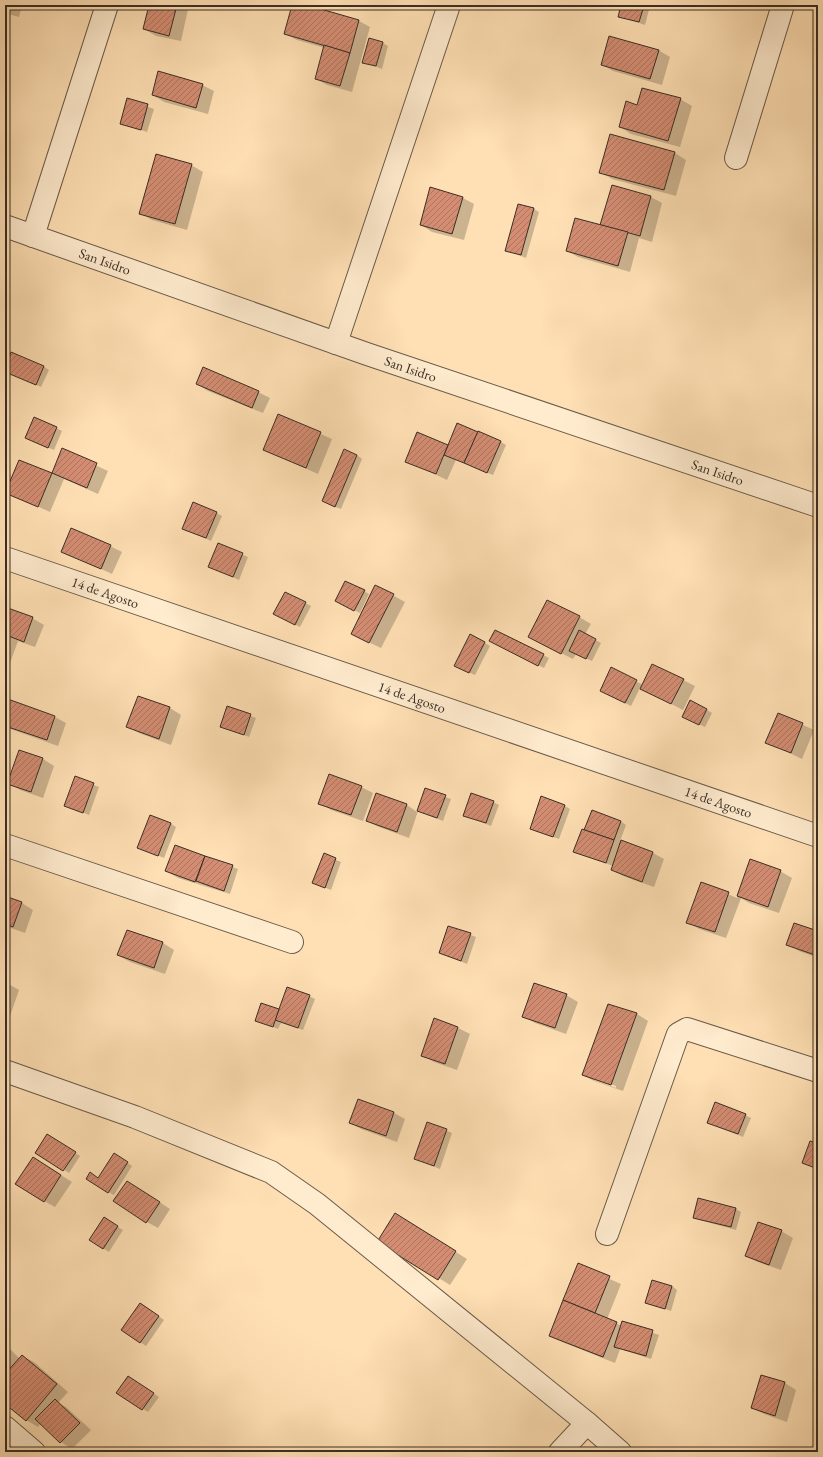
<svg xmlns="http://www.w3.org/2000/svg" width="823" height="1457" font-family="'EB Garamond',serif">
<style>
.shadow{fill:#0003;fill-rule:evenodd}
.building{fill:url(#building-hatch);stroke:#392e25}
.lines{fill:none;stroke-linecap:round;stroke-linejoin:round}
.minor-casing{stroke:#6a5a49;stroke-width:24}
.minor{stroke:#ffebce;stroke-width:22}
.labels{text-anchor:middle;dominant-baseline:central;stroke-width:3;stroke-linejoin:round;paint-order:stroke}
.street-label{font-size:14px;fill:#392e25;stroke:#ffebce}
</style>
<defs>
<pattern id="building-hatch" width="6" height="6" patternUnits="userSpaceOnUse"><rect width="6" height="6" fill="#d48d73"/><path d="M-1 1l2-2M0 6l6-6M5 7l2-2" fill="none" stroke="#ad745e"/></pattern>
</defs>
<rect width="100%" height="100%" fill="#ffe0b4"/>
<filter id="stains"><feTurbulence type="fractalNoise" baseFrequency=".005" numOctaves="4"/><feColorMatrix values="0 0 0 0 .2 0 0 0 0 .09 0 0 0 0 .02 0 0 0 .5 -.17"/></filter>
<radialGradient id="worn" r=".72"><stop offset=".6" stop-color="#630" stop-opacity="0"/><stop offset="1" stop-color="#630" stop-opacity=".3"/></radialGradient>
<g class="shadow">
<polygon points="5,5 22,5 19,17 5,13"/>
<polygon points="150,5 189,5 181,41 156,36 144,29"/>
<polygon points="294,5 303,5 359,21 370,27 352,92 327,85 316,79 325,48 297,40 285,34"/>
<polygon points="623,5 637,5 649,10 645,25 619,16"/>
<polygon points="383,43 388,46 382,69 363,62"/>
<polygon points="658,50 670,57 662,85 613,71 602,65"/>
<polygon points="202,85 214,91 208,114 164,102 153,95"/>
<polygon points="680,99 692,106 680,147 631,134 620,127 638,106"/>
<polygon points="128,100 154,109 147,132 121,123"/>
<polygon points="675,153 686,160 676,196 612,179 600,172"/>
<polygon points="191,165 203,172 187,230 152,220 140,213"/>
<polygon points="612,186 651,197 662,203 652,242 639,238 630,272 578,257 567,251 601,226"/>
<polygon points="431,189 463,198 474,204 464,240 432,232 421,225"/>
<polygon points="534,209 539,212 526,258 506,250"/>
<polygon points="43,366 49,370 41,387 5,371 5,370"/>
<polygon points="197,384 258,392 270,398 263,413 208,391"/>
<polygon points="278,415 332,439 318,474 264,450"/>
<polygon points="35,418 62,431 54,450 32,441"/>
<polygon points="418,434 448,446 501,442 506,445 493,475 456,460 447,480 407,461"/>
<polygon points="63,450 108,471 98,494 64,479 50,512 6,492 13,476 11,475 5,490 5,471 13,476 19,461 52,474"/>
<polygon points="357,455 362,459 341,509 328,504"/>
<polygon points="216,513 222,516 211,541 188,531"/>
<polygon points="218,544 248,557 239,580 209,566"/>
<polygon points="110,546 122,552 112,574 62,551"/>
<polygon points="376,586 405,602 381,648 364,640"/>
<polygon points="364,591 369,594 360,613 342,604"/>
<polygon points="305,603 311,606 300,627 280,617"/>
<polygon points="5,609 32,618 44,625 35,647 18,641 6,674"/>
<polygon points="579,617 591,624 585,634 601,643 592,661 576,654 573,659 541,643"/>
<polygon points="471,635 490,646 475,675 461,669"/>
<polygon points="495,644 543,655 549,658 544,668"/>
<polygon points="612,669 643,685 683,680 695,686 683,710 640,688 631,706 606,694"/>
<polygon points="139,697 170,708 181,715 171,745 139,733 128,727"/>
<polygon points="5,699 55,717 66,723 58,746 5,727"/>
<polygon points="228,707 256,718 249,737 221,726"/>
<polygon points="707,710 712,713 705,727 688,719"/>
<polygon points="779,714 814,730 802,759 767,742"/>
<polygon points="20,751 43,759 54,766 43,798 20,790 9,783"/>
<polygon points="75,778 99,787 89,815 66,805"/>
<polygon points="361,787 373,793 363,821 331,810 320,803"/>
<polygon points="425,790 451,799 443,821 418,811 409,838 379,827 367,821 376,795 407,805 417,812"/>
<polygon points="493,802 499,805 491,826 464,815"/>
<polygon points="565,806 570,809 559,839 537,831"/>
<polygon points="620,821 626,825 620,841 653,853 664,859 654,887 623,876 612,870 613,866 575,852"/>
<polygon points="170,823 176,827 164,858 139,848"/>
<polygon points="175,846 238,869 230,894 178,878 166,871"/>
<polygon points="324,855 341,862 331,890 314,883"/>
<polygon points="751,860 780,871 792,878 779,913 749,903 741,898 726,938 699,929 688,922 702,883 737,898"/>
<polygon points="5,897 22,903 33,910 25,933 5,926"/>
<polygon points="449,927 476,937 467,964 440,953"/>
<polygon points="127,931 163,943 174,950 165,974 130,962 118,955"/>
<polygon points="818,932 818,958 799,951 787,944"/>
<polygon points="5,982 19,990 9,1019 5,1017"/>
<polygon points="566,995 578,1002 566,1034 535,1023 523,1016"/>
<polygon points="309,996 315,999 303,1030 281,1023 278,1029 256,1020"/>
<path d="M608 1005 637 1014 648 1021 623 1091 594 1081 583 1075ZM594 1078 616 1086V1088L594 1080Z"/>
<polygon points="435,1020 458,1028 470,1034 457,1070 434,1062 422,1055"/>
<polygon points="394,1113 405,1119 397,1142 361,1129 350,1123"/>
<polygon points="745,1115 751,1118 743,1137 714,1125"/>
<polygon points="428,1123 452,1133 440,1169 415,1159"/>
<polygon points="53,1139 80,1156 69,1173 37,1152"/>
<polygon points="119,1157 132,1166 114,1195 108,1192 98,1179"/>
<polygon points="45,1165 72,1182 55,1207 44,1201"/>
<polygon points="138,1188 170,1209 158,1228 147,1222"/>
<polygon points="736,1209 741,1212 736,1230 700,1220 694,1217"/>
<polygon points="104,1219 123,1230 109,1252 90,1240"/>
<polygon points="407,1221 467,1259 450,1285 379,1241"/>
<polygon points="781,1231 793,1238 781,1270 758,1262 747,1256"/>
<polygon points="578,1265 621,1284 607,1319 622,1326 623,1322 659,1335 651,1359 620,1349 615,1363 562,1342 550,1336"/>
<polygon points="672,1286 677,1290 671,1311 646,1302"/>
<polygon points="146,1307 164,1320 146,1346 122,1330"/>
<polygon points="5,1344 20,1359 22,1356 34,1362 68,1392 58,1403 66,1407 91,1430 72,1449 61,1442 41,1423 38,1427 26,1420 5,1402"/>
<polygon points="762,1376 785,1383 796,1390 787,1422 764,1414 752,1408"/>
<polygon points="133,1380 159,1397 148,1412 143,1409"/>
<polygon points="818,1435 818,1441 815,1438"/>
</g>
<g class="building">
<polygon points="149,5 177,5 169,36 143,29"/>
<polygon points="292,5 307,5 359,20 350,53 284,34"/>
<polygon points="621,5 644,6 639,22 618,17"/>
<polygon points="609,36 659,50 650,79 601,65"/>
<polygon points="369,38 383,42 376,66 362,63"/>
<polygon points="324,45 350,53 340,86 315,79"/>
<polygon points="158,71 203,84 196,108 152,95"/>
<polygon points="642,88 681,98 668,141 619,127 626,101 637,105"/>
<polygon points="127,98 148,104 141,130 120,124"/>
<polygon points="610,134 675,152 664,190 599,173"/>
<polygon points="156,154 192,164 175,224 139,214"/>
<polygon points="612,185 651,196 640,236 600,225"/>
<polygon points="430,187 463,197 452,234 420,225"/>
<polygon points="518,204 534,208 521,255 505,251"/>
<polygon points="575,218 628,232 618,266 566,251"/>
<polygon points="11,352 44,366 36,385 5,372 5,367"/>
<polygon points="203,367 259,391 252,408 196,384"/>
<polygon points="278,414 321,432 306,468 263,450"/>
<polygon points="34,417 57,427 48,448 25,438"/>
<polygon points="457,423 478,432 464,463 444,455"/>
<polygon points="478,431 501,441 487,473 464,463"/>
<polygon points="417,432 448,445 436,474 405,462"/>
<polygon points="62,448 97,463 87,488 52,473"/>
<polygon points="344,449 357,455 335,507 322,501"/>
<polygon points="19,460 52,473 38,507 5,493"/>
<polygon points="193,502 217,512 206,538 182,529"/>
<polygon points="71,528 111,545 101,569 61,552"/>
<polygon points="218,543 243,553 233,577 208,567"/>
<polygon points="345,581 365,590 354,611 335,601"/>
<polygon points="375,585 394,594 369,643 351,634"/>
<polygon points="285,592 306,602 295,625 273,614"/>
<polygon points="547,600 580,616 561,654 528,637"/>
<polygon points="5,607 33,617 24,642 6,635 5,639"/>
<polygon points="495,630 544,654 538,666 489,641"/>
<polygon points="579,630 596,639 586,659 569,651"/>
<polygon points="470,634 485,642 469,673 454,666"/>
<polygon points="652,664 684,679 671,704 640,689"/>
<polygon points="611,667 637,680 625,703 600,691"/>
<polygon points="138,696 170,707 159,739 126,727"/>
<polygon points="5,698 55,716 47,740 5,726"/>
<polygon points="690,700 707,709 699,725 682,717"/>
<polygon points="227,706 251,714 244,735 220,727"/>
<polygon points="778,713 803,723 791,753 765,743"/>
<polygon points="19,750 43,758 31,792 7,784"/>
<polygon points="329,774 362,786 351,815 318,804"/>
<polygon points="75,776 94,783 83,813 64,806"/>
<polygon points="425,788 446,795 437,818 417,811"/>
<polygon points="376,793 407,804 397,832 366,821"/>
<polygon points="471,793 494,801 486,823 463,816"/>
<polygon points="541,796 565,805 553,837 530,829"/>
<polygon points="592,810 621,821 614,840 584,830"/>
<polygon points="150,815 171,823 158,856 137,848"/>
<polygon points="582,829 614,840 606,863 573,852"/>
<polygon points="621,840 653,852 642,882 611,870"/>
<polygon points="175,845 205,856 195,882 165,871"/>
<polygon points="324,853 336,858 325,888 312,883"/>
<polygon points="205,856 233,865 224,891 196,881"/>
<polygon points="750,859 781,870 768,907 737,896"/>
<polygon points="701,882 729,892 715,932 686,923"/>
<polygon points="5,896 22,902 13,927 5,924"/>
<polygon points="794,923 818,931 818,956 786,945"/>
<polygon points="448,926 471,933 461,961 439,953"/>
<polygon points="127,930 163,942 154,968 117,955"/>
<polygon points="534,983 567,994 555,1028 522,1017"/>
<polygon points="287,987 310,995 298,1028 275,1020"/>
<polygon points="261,1003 279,1009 273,1027 255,1021"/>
<polygon points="608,1004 637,1013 611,1085 582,1075"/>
<polygon points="434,1018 458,1027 445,1064 421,1056"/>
<polygon points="358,1099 394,1112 386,1136 349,1123"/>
<polygon points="715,1102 746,1114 738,1134 707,1123"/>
<polygon points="427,1122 447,1129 434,1166 414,1159"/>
<polygon points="47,1134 76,1152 63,1171 35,1153"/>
<polygon points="810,1141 818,1143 818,1169 802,1163"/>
<polygon points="114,1153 128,1162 108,1193 86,1179 90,1172 98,1178"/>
<polygon points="33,1157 61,1175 44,1202 15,1184"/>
<polygon points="127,1181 160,1202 146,1223 113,1201"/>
<polygon points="698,1198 736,1208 731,1227 693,1218"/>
<polygon points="395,1213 456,1251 438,1280 377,1242"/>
<polygon points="104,1217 118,1226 103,1249 89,1240"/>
<polygon points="758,1222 782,1230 769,1265 745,1256"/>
<polygon points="578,1263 610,1276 595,1313 563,1300"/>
<polygon points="652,1280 672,1286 665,1309 645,1303"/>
<polygon points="563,1300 617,1322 603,1357 549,1336"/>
<polygon points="140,1303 159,1316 140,1343 121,1330"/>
<polygon points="622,1321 653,1330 646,1356 614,1347"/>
<polygon points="22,1355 57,1384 26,1421 5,1404 5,1374"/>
<polygon points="761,1375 785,1382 775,1416 751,1408"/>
<polygon points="128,1376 154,1393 142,1410 116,1393"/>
<polygon points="55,1399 80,1423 60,1443 35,1419"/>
</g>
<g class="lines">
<defs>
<g id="minor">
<polyline points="736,158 783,5"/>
<path id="s1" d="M5 226 367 354 818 506"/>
<polyline points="33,236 107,5"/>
<polyline points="336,343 449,5"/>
<path id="s2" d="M5 558 818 836"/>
<polyline points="5,845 292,942"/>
<polyline points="5,1071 135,1117 271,1172 317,1204 587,1423 560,1452"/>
<polyline points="607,1234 678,1034 687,1029 818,1071"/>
<polyline points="587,1423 620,1452"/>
<polyline points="5,1427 34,1452"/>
</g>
</defs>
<use href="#minor" class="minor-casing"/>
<use href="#minor" class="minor"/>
</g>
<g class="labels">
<g class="street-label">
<text stroke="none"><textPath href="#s1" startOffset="106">San Isidro</textPath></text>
<text stroke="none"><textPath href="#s1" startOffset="430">San Isidro</textPath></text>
<text stroke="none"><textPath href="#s1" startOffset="754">San Isidro</textPath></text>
<text stroke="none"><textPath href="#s2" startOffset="106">14 de Agosto</textPath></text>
<text stroke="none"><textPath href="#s2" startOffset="430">14 de Agosto</textPath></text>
<text stroke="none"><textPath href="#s2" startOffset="754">14 de Agosto</textPath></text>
</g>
</g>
<rect width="823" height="1457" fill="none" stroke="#ffe0b4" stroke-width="20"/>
<rect x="6" y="6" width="811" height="1445" fill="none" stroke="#392e25" stroke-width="2"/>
<rect x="10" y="10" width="803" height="1437" fill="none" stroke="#392e25"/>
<rect width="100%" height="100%" filter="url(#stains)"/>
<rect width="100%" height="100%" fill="url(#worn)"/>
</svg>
